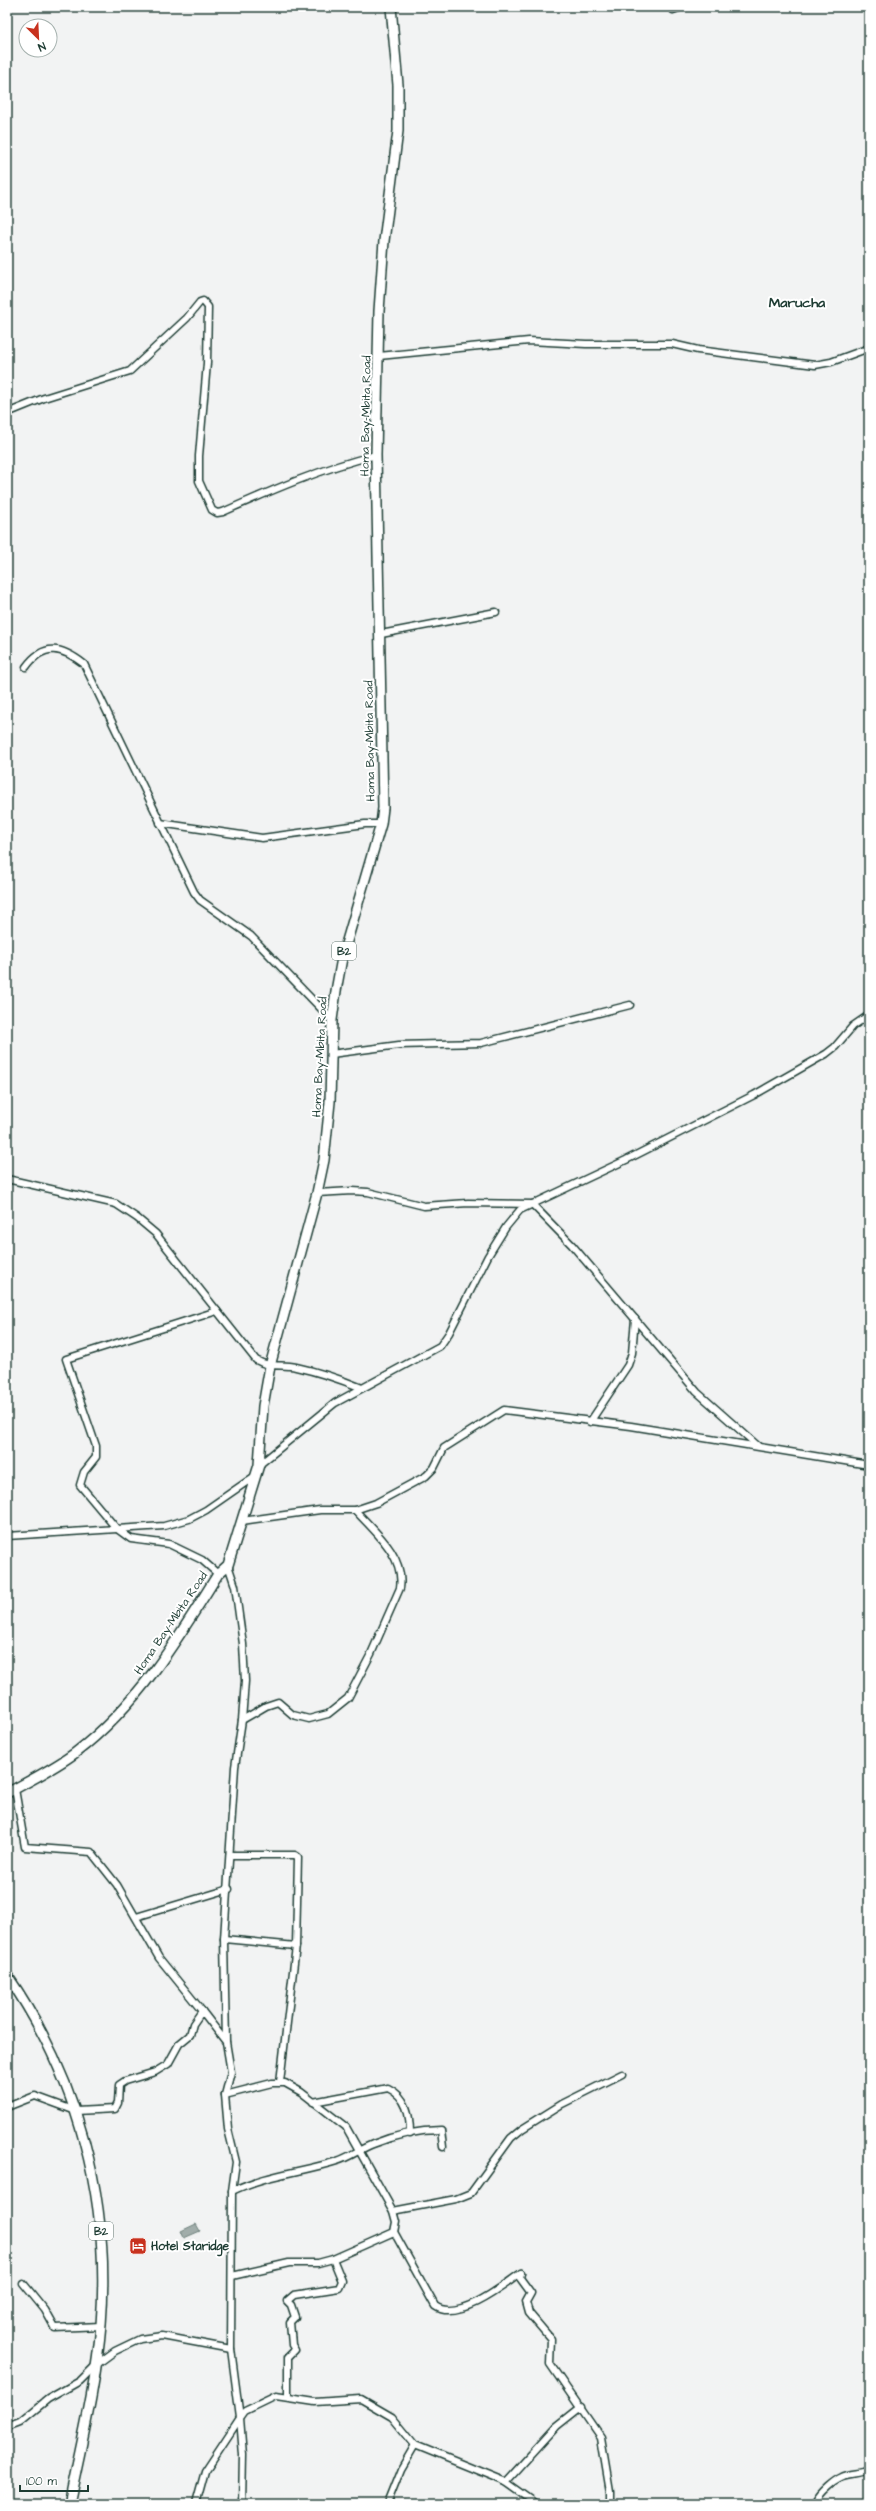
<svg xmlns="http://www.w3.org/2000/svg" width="876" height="2511" font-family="'Architects Daughter',sans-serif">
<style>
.water{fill:#a1adaa;stroke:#6d807b}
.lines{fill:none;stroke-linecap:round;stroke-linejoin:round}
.minor-casing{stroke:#1f3d34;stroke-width:9}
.highway-casing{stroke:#1f3d34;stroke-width:12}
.minor{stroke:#fff;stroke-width:6}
.highway{stroke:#fff;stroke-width:9}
.labels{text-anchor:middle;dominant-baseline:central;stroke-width:4;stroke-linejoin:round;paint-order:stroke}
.shield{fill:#fff;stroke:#627771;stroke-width:1}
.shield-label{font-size:11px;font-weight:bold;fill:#1f3d34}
.street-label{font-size:12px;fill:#1f3d34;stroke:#fff}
.poi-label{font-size:12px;font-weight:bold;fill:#1f3d34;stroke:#fff;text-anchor:start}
.quarter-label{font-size:14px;font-weight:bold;fill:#1f3d34;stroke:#fff}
</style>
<rect width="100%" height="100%" fill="#f2f3f3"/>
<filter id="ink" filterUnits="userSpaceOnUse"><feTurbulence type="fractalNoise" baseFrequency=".025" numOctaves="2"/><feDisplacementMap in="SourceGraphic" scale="8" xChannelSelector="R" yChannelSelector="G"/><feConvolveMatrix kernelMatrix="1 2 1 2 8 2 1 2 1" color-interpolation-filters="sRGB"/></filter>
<g filter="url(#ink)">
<polygon class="water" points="196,2224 200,2231 184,2238 181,2231"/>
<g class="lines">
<defs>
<g id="minor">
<polyline points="669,7 673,10 682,7"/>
<polyline points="379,356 529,341 586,344 672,344 698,350 815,365 831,362 869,348"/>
<path d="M7 413 44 398 130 371 187 318 200 302 203 301 208 307 207 363 199 456V481L212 510 217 513 223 512C272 490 323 468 376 455"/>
<polyline points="381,634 496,612"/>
<path d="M26 667C44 642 62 647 84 664L194 892 200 900 251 936 332 1020"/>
<polyline points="160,823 262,838 365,824 381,824"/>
<polyline points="331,1054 399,1045 481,1043 630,1005"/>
<path d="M7 1179 116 1204 137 1218 156 1234 256 1360C269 1368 282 1364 296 1367 319 1372 340 1379 362 1388"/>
<polyline points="317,1193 352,1191 368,1192 424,1206 468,1203 532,1204 572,1245 697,1392 758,1446"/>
<polyline points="217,1311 66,1359 96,1446 96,1457 84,1472 80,1485 116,1528 131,1539 169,1544 202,1560 218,1574"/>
<polyline points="590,1422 628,1365 632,1353 635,1319"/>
<polyline points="259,1465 335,1403 440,1346 449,1333 488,1256 506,1227 520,1210 626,1160 754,1095 826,1054 835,1047 853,1026 869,1015"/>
<polyline points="242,1521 320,1510 355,1510 376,1503 426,1476 434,1468 444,1448 504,1410 631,1426 869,1465"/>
<polyline points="7,1536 164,1526 189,1519 206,1510 255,1476"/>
<path d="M242 1720 266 1706 278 1702 293 1715 309 1719 328 1714 348 1698 371 1654 400 1588C405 1556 375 1532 355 1510"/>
<polyline points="15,1789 25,1847 91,1852 117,1885 159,1958 202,2011"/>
<polyline points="231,1855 295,1855 298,1857 296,1946 280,2082"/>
<polyline points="136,1917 229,1889"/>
<polyline points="224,1939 296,1946"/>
<polyline points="225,2095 272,2083 285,2083 301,2092 346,2127 393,2211 396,2222 394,2232 333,2259 318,2263 289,2263 232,2276"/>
<path d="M313 2102 388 2088C407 2097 410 2115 410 2134"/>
<polyline points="7,2107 35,2096 76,2111 115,2109 118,2103 119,2085 125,2081 155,2072 168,2064 179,2044 190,2035 193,2024 202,2011 226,2042"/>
<path d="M232 2191C265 2175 302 2172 337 2161 350 2157 360 2149 373 2144 393 2136 419 2130 441 2130L443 2147"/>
<polyline points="393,2211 456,2199 471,2193 511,2138 522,2129 562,2104 622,2074"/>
<path d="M394 2232 435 2306C457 2322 502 2287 521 2273"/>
<polyline points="521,2273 520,2278 531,2293 526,2302 529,2313 551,2339 550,2364 601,2438 610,2492 610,2504"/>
<polyline points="23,2283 45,2310 55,2328 101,2326"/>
<polyline points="288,2397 288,2357 295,2350 292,2345 290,2322 295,2317 291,2305 287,2301 294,2295 339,2288 342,2281 333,2259"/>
<polyline points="7,2427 20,2422 48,2399 80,2381 96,2365 115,2351 140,2339 162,2336 231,2349"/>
<polyline points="506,2482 557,2426 581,2407"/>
<path d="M815 2501C820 2492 832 2481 841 2477 849 2473 860 2474 869 2470"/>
<polyline points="196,2504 205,2471 240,2418 231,2349 232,2191 236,2162 228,2129 225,2095 231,2072 226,2042 224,1939 235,1767 242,1720 245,1681 243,1644 235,1586 228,1565"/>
<polyline points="242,2504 243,2455 240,2418 245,2411 276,2396 315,2402 361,2399 392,2417 415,2445 506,2482 537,2504"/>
<polyline points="387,2504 401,2469 415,2445"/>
</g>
<g id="highway">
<path d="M7 1793C29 1781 55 1768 75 1753 137 1706 178 1639 218 1574L228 1565 259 1465 263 1406 270 1366 317 1193 324 1160 330 1102 332 1020 336 991 342 958 381 824 383 808 376 455 379 311 384 241 398 131V85L391 7"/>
<path d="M7 1975C78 2078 111 2200 101 2325 96 2385 81 2445 69 2504"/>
</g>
</defs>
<use href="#minor" class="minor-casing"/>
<use href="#highway" class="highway-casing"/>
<use href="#minor" class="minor"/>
<use href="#highway" class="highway"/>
</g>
</g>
<defs>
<symbol id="hotel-square" viewBox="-11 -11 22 22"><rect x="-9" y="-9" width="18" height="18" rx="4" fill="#c8321e" stroke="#fff"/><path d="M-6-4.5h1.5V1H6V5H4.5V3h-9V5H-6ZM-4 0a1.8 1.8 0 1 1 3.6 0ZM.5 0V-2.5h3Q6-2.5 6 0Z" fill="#fff"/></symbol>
</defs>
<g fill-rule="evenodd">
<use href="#hotel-square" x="128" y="2236" width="20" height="20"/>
</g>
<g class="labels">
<g class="shield">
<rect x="332" y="942" width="24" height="18" rx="3"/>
<rect x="89" y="2222" width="24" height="18" rx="3"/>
</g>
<g class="shield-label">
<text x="344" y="951">B2</text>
<text x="101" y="2231">B2</text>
</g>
<g class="street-label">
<text transform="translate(366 416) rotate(-89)">Homa Bay-Mbita Road</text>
<text transform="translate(370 741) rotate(-91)">Homa Bay-Mbita Road</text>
<text transform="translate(320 1057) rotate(-87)">Homa Bay-Mbita Road</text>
<text transform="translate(171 1623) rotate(-56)">Homa Bay-Mbita Road</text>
</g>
<g class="poi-label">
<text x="151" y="2246">Hotel Staridge</text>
</g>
<g class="quarter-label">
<text x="797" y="303">Marucha</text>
</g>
</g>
<rect width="876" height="2511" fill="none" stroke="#fff" stroke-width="24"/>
<rect x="12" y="12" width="852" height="2487" fill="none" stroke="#1f3d34" stroke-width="1.5" filter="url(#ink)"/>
<g transform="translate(38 38) rotate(156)"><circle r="19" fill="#ffffff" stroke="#a5b1ae"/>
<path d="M0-3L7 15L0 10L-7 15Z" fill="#c8321e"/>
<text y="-6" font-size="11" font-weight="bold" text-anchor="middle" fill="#1f3d34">N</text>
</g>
<path d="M20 2485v6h68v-6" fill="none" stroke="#1f3d34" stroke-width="2"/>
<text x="26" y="2485" font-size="12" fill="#1f3d34" stroke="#ffffff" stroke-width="3" paint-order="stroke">100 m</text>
</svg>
